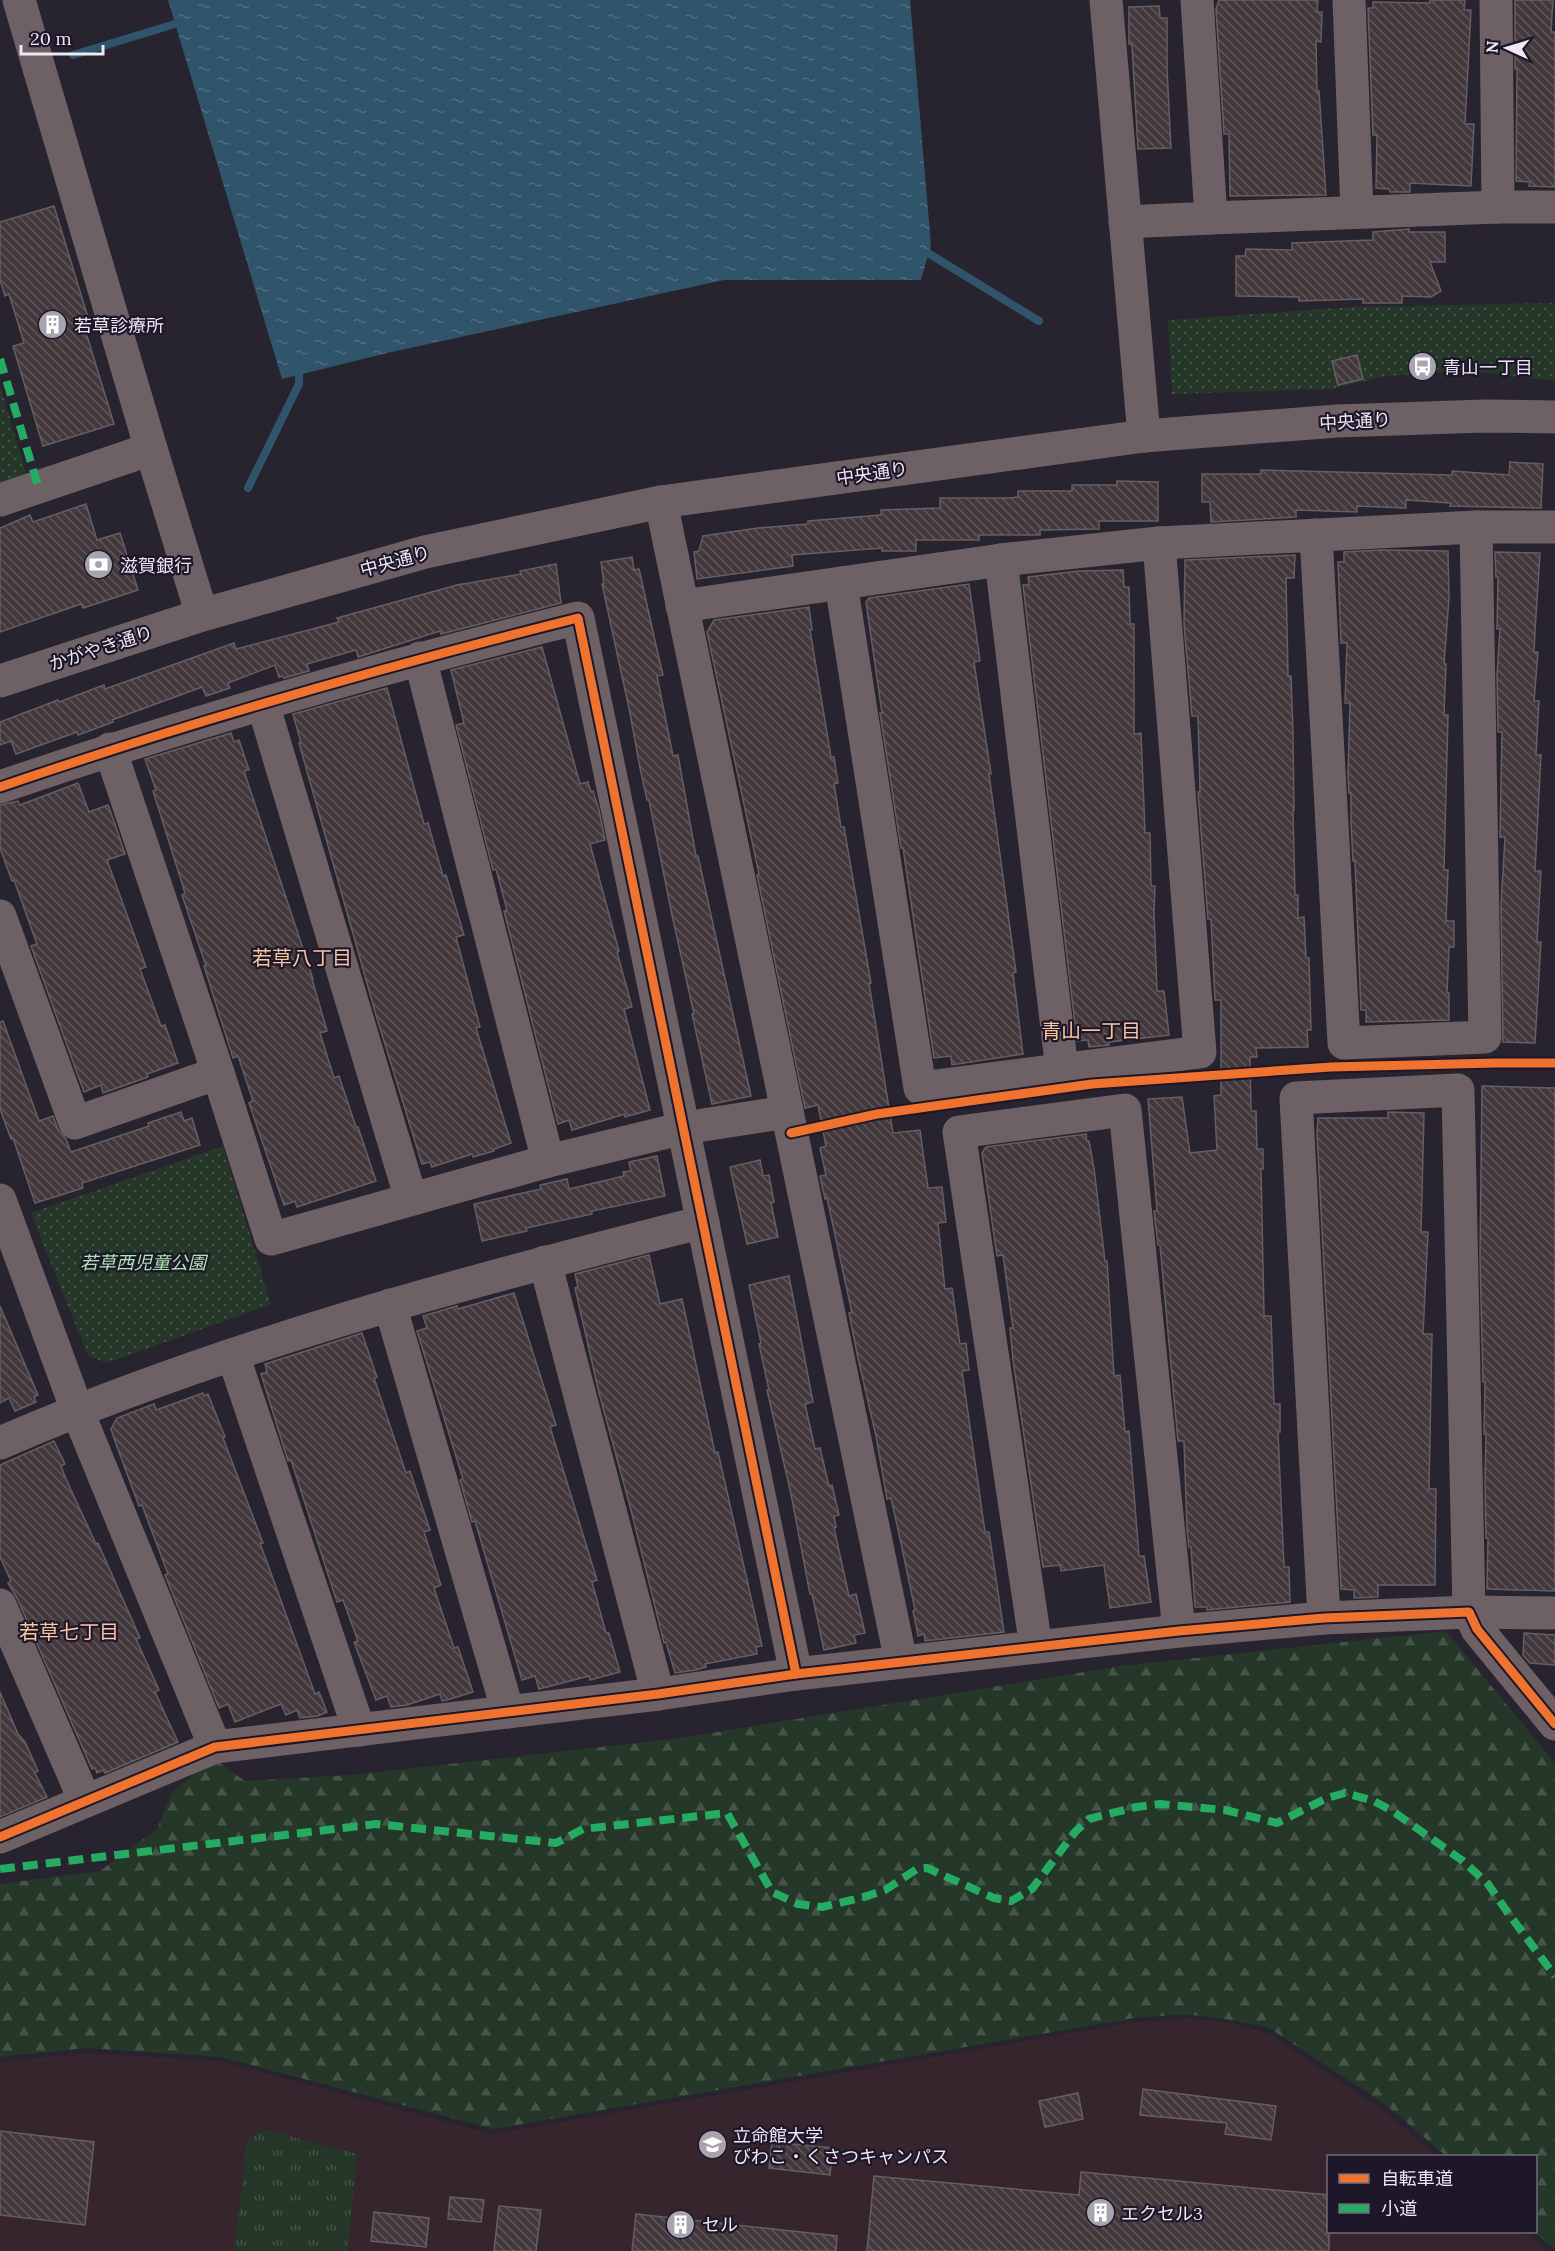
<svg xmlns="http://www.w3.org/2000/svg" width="1555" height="2251" font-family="Lora,'Noto Sans JP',serif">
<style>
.education{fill:#36252c}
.grass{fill:url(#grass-tufts)}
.forest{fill:url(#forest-firs)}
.park{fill:url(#park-dots)}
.water{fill:url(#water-ripples)}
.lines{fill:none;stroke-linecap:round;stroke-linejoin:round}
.stream{stroke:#30556b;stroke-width:8}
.building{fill:url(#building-back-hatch);stroke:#655e63;stroke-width:1.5}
.minor{stroke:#6e6165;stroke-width:33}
.tertiary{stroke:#6e6165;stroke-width:33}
.quiet{stroke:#26ab63;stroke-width:8;stroke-dasharray:15 8;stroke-linecap:butt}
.cycleway-casing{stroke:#1d1729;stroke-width:13}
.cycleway{stroke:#ef722f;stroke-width:9}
.labels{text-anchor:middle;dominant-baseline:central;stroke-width:4.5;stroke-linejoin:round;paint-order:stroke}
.poi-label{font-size:18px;fill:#ece9f5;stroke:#1d1729;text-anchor:start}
.street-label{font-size:18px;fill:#ece9f5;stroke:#1d1729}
.park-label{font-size:18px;font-style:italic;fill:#aee5b2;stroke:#1d1729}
.neighbourhood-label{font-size:20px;fill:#fbc59f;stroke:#1d1729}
</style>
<defs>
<pattern id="grass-tufts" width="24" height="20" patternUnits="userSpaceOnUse" patternTransform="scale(1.5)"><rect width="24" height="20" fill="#253728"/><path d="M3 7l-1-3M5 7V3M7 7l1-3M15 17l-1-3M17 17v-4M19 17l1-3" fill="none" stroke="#455448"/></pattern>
<pattern id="forest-firs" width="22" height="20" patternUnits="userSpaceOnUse" patternTransform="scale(1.5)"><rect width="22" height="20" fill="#253728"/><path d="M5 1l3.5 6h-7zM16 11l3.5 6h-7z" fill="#455448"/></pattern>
<pattern id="park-dots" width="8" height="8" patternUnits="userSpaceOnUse" patternTransform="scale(1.5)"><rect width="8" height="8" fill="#253728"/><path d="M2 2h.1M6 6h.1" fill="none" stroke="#455448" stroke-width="1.8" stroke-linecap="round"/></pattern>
<pattern id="water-ripples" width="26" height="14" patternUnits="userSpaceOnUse" patternTransform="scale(1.5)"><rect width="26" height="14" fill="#30556b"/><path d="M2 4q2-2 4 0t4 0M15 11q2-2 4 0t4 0" fill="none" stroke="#4e6d81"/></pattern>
<pattern id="building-back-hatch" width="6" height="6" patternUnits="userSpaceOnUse" patternTransform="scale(1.5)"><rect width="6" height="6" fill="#43393d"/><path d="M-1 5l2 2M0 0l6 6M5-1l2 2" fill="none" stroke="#5e565a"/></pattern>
</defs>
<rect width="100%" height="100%" fill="#27242f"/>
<polygon class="education" points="1187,2018 1230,2023 1268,2033 1382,2109 1437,2156 1328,2156 1328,2232 1525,2232 1548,2251 0,2251 0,2062 87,2053 221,2061 492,2134 1136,2022"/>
<polygon class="grass" points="267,2130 357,2154 348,2251 234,2251 247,2142 258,2132"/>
<polygon class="forest" points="1446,1631 1555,1763 1555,2249 1534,2232 1536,2156 1446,2156 1386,2105 1269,2028 1231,2020 1185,2014 1134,2018 493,2129 221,2057 86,2048 0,2057 0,1884 100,1871 157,1829 172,1792 213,1758 245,1781 351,1775 681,1738 1120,1666"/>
<g class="park">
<polygon points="1555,303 1555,381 1468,371 1386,376 1331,389 1172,394 1168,320 1353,307"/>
<polygon points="0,385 28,480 0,489"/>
<polygon points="223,1146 271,1304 107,1363 88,1356 31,1213"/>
</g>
<polygon class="water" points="168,0 910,0 931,245 921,280 724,280 387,353 282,379"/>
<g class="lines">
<g class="stream">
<polyline points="73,55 175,24"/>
<polyline points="928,253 1039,321"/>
<polyline points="248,488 299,384 299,375"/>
</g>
</g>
<g class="building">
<polygon points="1219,0 1318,0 1317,12 1322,12 1321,42 1316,41 1317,92 1319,91 1326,195 1230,196 1229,134 1224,134 1216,9"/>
<polygon points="1430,0 1465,0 1464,10 1471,10 1465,124 1474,124 1471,186 1410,183 1410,192 1390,192 1389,189 1376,188 1377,135 1373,135 1368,8 1373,8 1373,2 1430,3"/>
<polygon points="1515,0 1553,0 1551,32 1555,32 1555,187 1529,186 1530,182 1516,181 1517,69 1515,69"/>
<polygon points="1159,6 1160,18 1167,18 1167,69 1171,148 1138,149 1132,45 1129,44 1129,7"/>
<polygon points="54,206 90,324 84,326 114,424 43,446 13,346 24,343 9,294 5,296 0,280 0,222"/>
<polygon points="1409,229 1409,232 1445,232 1445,262 1430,262 1441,291 1431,297 1402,296 1402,303 1363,303 1363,299 1299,301 1299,297 1236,296 1236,256 1245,256 1246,249 1292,250 1292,243 1373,240 1373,232"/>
<polygon points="1357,355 1363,379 1338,385 1332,361"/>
<polygon points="1510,462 1543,464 1541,508 1450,506 1451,503 1406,500 1406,508 1357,506 1357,512 1296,510 1296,517 1211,522 1210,502 1202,502 1202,474 1261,474 1261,470 1452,475 1452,471 1509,475"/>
<polygon points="1117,481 1158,482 1158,521 1099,521 1099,529 1040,530 1040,535 979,535 979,540 916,540 916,551 882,551 882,548 792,555 793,566 697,579 694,552 699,551 703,536 758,528 808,524 808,521 881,515 881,510 940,508 940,498 1008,498 1018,497 1018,491 1072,491 1072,485 1117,485"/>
<polygon points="86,504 97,540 120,533 138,590 83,608 81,604 0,632 0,528 30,515 33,522"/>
<polygon points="1382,550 1448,551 1449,598 1444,664 1446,664 1444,715 1448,715 1444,870 1448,870 1446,921 1454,921 1454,947 1449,947 1447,993 1449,993 1449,1020 1366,1022 1366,1010 1361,1010 1355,861 1353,861 1351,823 1351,793 1349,793 1348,774 1350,703 1345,703 1347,643 1341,643 1338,562 1344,562 1344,552"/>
<polygon points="1495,552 1540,553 1535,631 1534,652 1538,652 1534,701 1539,701 1536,755 1541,755 1535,871 1541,871 1537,942 1541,942 1535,1043 1503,1042 1501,905 1505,837 1500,837 1502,732 1498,732 1497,675 1500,629 1497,629 1498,577 1496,577"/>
<polygon points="1295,555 1294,578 1286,578 1288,676 1291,676 1293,733 1294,810 1293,810 1295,895 1298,895 1298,918 1304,917 1306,958 1309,958 1311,1030 1307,1030 1308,1047 1256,1048 1257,1057 1250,1057 1251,1111 1256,1111 1257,1149 1263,1149 1263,1169 1261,1169 1264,1316 1271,1316 1274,1404 1280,1404 1280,1432 1278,1432 1284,1567 1289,1567 1290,1602 1207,1610 1207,1607 1195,1607 1191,1547 1189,1547 1187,1530 1184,1441 1178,1441 1160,1245 1158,1245 1154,1211 1157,1211 1148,1099 1182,1097 1190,1153 1217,1150 1214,1096 1221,1095 1221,1000 1215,1000 1211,919 1208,919 1198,792 1200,792 1198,716 1192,716 1184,624 1185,560"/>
<polygon points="632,557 634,570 639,569 658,654 663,675 657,676 673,756 678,755 696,856 698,856 751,1096 712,1104 692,1014 694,1014 672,915 649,800 647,800 639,763 630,713 602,584 604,584 601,562"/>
<polygon points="556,564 561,603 441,634 440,631 358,657 356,650 307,664 309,671 284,678 283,676 279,677 275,665 228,683 230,688 206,696 202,687 112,720 113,722 78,735 77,732 16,754 11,741 0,745 0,722 58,700 59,702 104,685 105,689 234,643 236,649 339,622 337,618 457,585 521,574 520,571"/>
<polygon points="1123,570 1124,587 1129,587 1130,624 1134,624 1134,734 1141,733 1145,833 1150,833 1151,886 1155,886 1154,912 1157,991 1164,991 1169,1035 1109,1042 1109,1045 1089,1047 1088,1040 1077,1041 1023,585 1029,585 1028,577 1079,571"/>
<polygon points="969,584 980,661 974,662 991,774 989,774 1016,972 1013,973 1023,1054 952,1065 951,1056 934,1058 903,848 901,848 880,713 882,713 866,602 869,598"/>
<polygon points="809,607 812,630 810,630 831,757 834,757 838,783 834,784 841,827 844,827 871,983 869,983 893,1133 920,1130 928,1188 942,1187 946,1222 938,1223 945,1289 952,1288 960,1344 966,1343 969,1370 962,1371 985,1532 989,1532 1004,1632 925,1641 924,1634 918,1636 913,1611 915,1610 901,1543 891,1498 887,1499 876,1436 858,1358 849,1313 852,1313 827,1198 825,1199 820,1176 826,1175 820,1148 826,1146 818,1105 805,1108 757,875 759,874 707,632 714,620"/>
<polygon points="542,647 580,784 588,782 591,792 593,791 599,810 605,840 590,844 619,951 617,952 632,1007 624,1009 650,1110 625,1117 625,1114 572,1130 569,1120 558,1124 504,911 507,910 496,869 493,870 456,725 464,723 451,670"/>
<polygon points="387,688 424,824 428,823 443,876 446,875 464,935 456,937 480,1027 476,1028 511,1143 494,1149 494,1151 473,1157 472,1154 432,1167 430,1162 422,1164 376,1015 299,743 301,743 293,714"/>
<polygon points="231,733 234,742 239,740 249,770 244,771 313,979 312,979 327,1031 320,1033 334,1078 339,1076 356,1127 358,1127 376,1181 297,1207 295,1201 284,1205 249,1103 253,1101 238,1056 233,1058 204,966 206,966 182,895 185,893 153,791 156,790 145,759"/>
<polygon points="78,783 89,812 108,805 115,824 125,854 107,860 146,967 140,969 161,1026 165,1025 178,1063 147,1074 148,1077 103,1093 101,1085 84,1092 31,946 37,944 14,880 12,881 0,848 0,805 18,801 20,805"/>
<polygon points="3,1021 39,1121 53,1116 58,1130 66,1139 71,1152 149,1126 148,1123 181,1112 184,1121 192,1118 200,1145 82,1183 83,1188 35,1203 13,1138 11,1139 0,1109 0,1022"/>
<polygon points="1482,1086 1555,1088 1555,1591 1487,1589 1488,1538 1486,1538 1485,1482 1486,1434 1484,1434 1485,1382 1483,1382 1480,1257"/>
<polygon points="1388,1112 1424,1113 1421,1232 1428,1232 1423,1334 1432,1334 1429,1489 1436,1489 1435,1585 1378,1585 1378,1597 1354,1598 1354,1590 1341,1589 1317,1134 1318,1118 1388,1118"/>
<polygon points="1086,1134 1087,1141 1089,1141 1094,1168 1105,1261 1107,1261 1114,1376 1120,1375 1125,1432 1129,1431 1139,1556 1144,1556 1151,1602 1110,1608 1104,1565 1061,1571 1060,1565 1043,1567 1013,1360 1010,1328 1013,1328 1003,1255 997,1256 982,1153 986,1147"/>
<polygon points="657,1156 665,1196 592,1211 592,1214 526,1228 527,1231 482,1241 474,1204 541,1189 540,1185 567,1179 569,1189 624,1176 623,1172 631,1171 629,1162"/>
<polygon points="760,1160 763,1176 769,1175 774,1202 771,1203 778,1237 747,1244 730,1167"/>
<polygon points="649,1255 660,1304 682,1299 715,1453 718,1452 762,1646 756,1647 757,1654 705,1664 706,1667 696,1670 675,1673 666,1642 664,1643 631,1510 599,1393 575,1288 578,1287 575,1274"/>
<polygon points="789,1276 813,1402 805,1404 815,1449 820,1448 829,1486 832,1485 839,1515 834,1516 836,1527 834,1528 849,1596 856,1594 865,1633 854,1635 856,1643 824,1650 812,1594 810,1594 791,1494 767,1390 769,1390 759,1344 761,1343 749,1285"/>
<polygon points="514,1293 556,1425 550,1427 597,1580 592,1582 606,1633 609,1633 620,1672 590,1680 589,1676 539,1689 535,1676 522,1680 475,1521 472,1522 460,1480 463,1479 417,1331 427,1328 423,1316 457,1306 458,1309"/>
<polygon points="0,1306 38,1395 34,1397 36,1402 15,1411 9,1398 0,1403"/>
<polygon points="362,1333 377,1377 374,1378 406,1473 410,1471 430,1530 424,1532 441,1585 434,1588 454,1648 458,1647 473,1692 447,1700 442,1701 440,1694 407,1705 391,1707 387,1696 376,1700 354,1642 358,1641 343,1600 337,1602 291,1460 288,1461 261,1374 267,1372 265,1364"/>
<polygon points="203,1393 204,1396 208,1394 225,1437 223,1438 263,1543 260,1543 315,1694 319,1692 327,1712 318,1716 300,1718 297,1710 286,1715 281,1704 235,1722 228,1704 219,1708 165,1575 168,1574 142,1505 139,1506 115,1441 111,1429 117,1418 154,1404 156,1410"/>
<polygon points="54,1441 65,1464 61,1466 66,1479 96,1544 98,1543 140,1638 136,1639 159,1690 155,1692 178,1742 105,1773 103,1770 97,1773 95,1768 92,1769 17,1598 8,1583 11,1581 0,1557 0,1465"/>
<polygon points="1524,1633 1555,1635 1555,1665 1530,1663 1523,1655"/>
<polygon points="0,1692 18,1734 25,1742 38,1771 35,1773 47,1797 0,1817"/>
<polygon points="1143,2089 1276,2106 1271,2140 1225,2134 1227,2123 1140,2115"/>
<polygon points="1078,2093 1083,2119 1045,2127 1039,2101"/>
<polygon points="0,2131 94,2142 85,2225 0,2215"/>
<polygon points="772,2142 833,2148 830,2175 769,2168"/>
<polygon points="1081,2172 1329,2195 1329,2251 867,2251 874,2176 1079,2195"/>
<polygon points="450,2197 484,2200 481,2222 448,2219"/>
<polygon points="499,2206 541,2210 536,2251 494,2251"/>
<polygon points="374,2212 429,2218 426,2247 371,2241"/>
<polygon points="636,2214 837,2236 836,2251 632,2251"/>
</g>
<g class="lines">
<g class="minor">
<polyline points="19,0 151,449 202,615"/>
<polyline points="1106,0 1144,436"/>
<polyline points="1349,0 1357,212"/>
<polyline points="1496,0 1498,207"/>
<polyline points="1211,218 1498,207 1555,207"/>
<polyline points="1125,222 1211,218 1197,0"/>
<polyline points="0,500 151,449"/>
<polyline points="661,502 901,1662"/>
<polyline points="1316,535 1344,1043 1485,1037 1476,527"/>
<polyline points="1001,560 1062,1070"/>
<polyline points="841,583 920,1088 1200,1052 1159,543"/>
<polyline points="682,606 1001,560 1159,543 1476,527 1555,527"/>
<polyline points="420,658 548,1161"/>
<polyline points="263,704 411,1199"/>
<polyline points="110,749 218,1073 271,1239 548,1161 684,1128 787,1112"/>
<path d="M0 787C190 722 383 667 578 618L796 1674"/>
<polyline points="0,916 75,1123 218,1073"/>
<polyline points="0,1200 77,1410 215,1747"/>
<polyline points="545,1262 658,1694"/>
<polyline points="390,1305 508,1712"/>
<polyline points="233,1355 359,1730"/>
<path d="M0 1443C226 1345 465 1282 703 1222"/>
<polyline points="0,1605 85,1801"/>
<polyline points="1324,1618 1296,1098 1458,1090 1469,1612 1555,1613"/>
<polyline points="1036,1647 959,1132 1125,1110 1179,1631"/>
<polyline points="0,1837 215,1747 658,1694 796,1674 1179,1631 1324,1618 1469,1612 1477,1629 1555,1724"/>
</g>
<polyline class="tertiary" points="0,681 202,615 425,552 661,502 1144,436 1337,421 1485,416 1555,417"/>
<g class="quiet">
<polyline points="0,359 38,486"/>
<polyline points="0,1869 376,1824 556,1843 583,1829 727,1813 772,1892 798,1904 822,1907 864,1897 885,1890 917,1869 927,1868 994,1898 1011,1901 1032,1889 1075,1832 1089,1819 1136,1807 1160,1804 1225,1810 1277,1823 1327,1798 1345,1793 1374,1801 1394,1812 1463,1861 1488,1884 1508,1913 1555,1976"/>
</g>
<defs>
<g id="cycleway">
<path d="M0 787C190 722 383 667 578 618L796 1674"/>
<polyline points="791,1133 877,1114 1092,1084 1331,1067 1495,1063 1555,1063"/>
<polyline points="0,1837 215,1747 658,1694 796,1674 1179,1631 1324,1618 1469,1612 1477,1629 1555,1724"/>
</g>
</defs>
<use href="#cycleway" class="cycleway-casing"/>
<use href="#cycleway" class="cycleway"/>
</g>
<defs>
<symbol id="building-disc" viewBox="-11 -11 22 22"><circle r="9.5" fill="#a7a4b0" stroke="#1d1729"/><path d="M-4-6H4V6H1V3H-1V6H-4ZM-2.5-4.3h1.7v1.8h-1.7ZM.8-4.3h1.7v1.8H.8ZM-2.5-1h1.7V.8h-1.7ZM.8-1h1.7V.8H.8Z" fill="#fff"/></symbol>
<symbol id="bus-disc" viewBox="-11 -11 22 22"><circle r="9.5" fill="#a7a4b0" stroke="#1d1729"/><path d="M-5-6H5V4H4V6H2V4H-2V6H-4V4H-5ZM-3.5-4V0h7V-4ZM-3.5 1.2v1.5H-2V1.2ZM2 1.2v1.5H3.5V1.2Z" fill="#fff"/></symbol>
<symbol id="bank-disc" viewBox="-11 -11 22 22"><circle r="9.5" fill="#a7a4b0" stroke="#1d1729"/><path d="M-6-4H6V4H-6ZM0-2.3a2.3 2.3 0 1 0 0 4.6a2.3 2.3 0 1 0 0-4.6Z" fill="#fff"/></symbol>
<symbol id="university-disc" viewBox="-11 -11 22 22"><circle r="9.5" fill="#a7a4b0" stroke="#1d1729"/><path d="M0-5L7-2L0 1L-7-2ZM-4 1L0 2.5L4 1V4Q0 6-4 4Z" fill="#fff"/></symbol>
</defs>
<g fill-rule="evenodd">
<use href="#building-disc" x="36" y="308" width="33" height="33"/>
<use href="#bus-disc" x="1406" y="350" width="33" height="33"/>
<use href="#bank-disc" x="82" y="548" width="33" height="33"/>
<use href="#university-disc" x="696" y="2128" width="33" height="33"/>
<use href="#building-disc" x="1084" y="2196" width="33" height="33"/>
<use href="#building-disc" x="664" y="2208" width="33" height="33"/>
</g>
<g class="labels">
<g class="poi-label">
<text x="74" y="325">若草診療所</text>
<text x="1443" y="367">青山一丁目</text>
<text x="120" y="565">滋賀銀行</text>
<text x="733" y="2135">立命館大学<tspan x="733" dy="21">びわこ・くさつキャンパス</tspan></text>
<text x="1121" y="2213">エクセル3</text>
<text x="702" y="2224">セル</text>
</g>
<g class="street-label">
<text transform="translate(1355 421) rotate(-3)">中央通り</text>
<text transform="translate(872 473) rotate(-8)">中央通り</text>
<text transform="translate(395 561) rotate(-15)">中央通り</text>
<text transform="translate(101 648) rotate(-18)">かがやき通り</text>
</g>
<g class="park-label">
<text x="143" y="1262">若草西児童公園</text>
</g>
<g class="neighbourhood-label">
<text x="302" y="957">若草八丁目</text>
<text x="1091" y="1030">青山一丁目</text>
<text x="69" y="1631">若草七丁目</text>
</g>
</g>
<rect x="1327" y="2155" width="210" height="78" fill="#1d1729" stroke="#706b7b" stroke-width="1.5"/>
<rect x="1339" y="2174" width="30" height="9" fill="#ef722f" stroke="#706b7b" stroke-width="1.5"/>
<text x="1381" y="2185" font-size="18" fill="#ece9f5">自転車道</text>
<rect x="1339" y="2204" width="30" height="9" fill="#26ab63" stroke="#706b7b" stroke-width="1.5"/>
<text x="1381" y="2215" font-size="18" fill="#ece9f5">小道</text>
<g transform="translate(1507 48) rotate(274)" stroke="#1d1729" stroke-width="4.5" paint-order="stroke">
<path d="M0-4.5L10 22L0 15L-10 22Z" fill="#ece9f5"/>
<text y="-9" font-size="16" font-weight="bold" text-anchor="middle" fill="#ece9f5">N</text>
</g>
<path d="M21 45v9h82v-9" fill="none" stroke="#ece9f5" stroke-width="3"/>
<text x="30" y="45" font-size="18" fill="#ece9f5" stroke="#1d1729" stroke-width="4.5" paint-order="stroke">20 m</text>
</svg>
